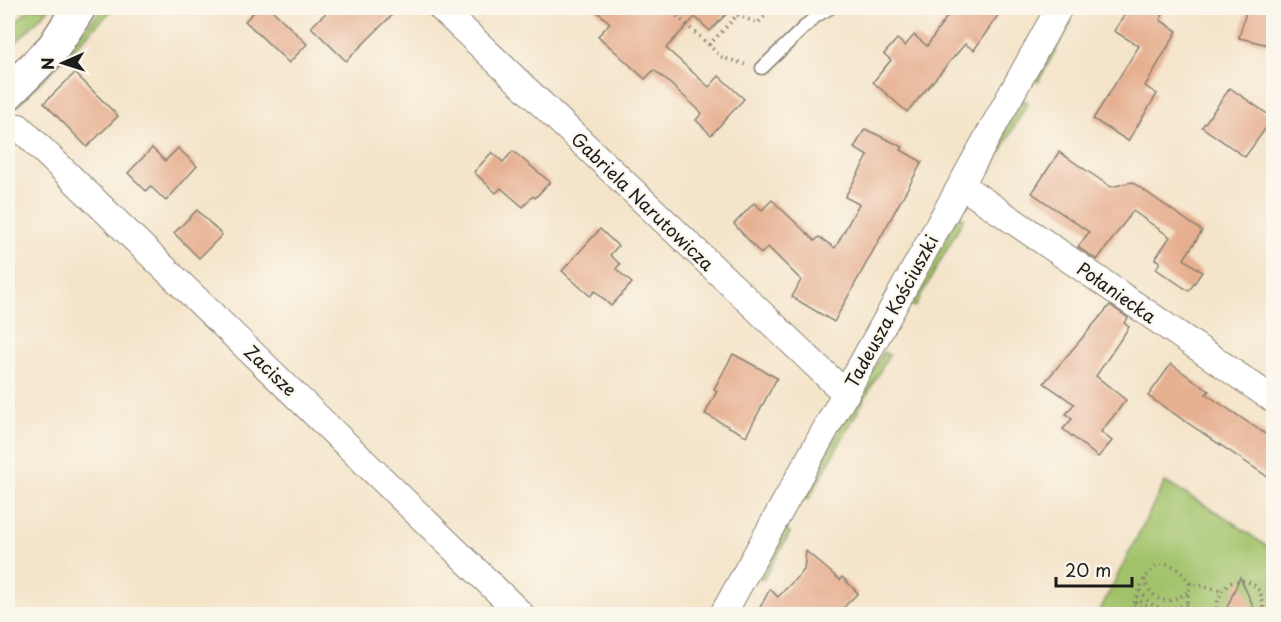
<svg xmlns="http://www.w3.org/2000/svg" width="1281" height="622" font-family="'Playpen Sans',sans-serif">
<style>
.green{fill:#a2c26a;stroke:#5f6f43;stroke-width:1.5}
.building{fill:#e6af90}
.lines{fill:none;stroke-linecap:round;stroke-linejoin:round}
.lane-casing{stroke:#888072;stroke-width:15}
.street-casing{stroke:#888072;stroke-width:28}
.secondary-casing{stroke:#888072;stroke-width:36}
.path{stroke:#888072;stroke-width:4;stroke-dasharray:1.5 4.5;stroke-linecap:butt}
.lane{stroke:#fff;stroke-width:12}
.street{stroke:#fff;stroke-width:26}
.secondary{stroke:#fff;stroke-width:33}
.labels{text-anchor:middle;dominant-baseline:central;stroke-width:4.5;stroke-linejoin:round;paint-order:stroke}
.street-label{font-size:18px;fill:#1c1c1c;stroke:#fbf7ec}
</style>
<rect width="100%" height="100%" fill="#fbf7ec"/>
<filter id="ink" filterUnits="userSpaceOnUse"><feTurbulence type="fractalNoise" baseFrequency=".0167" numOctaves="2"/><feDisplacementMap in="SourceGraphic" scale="12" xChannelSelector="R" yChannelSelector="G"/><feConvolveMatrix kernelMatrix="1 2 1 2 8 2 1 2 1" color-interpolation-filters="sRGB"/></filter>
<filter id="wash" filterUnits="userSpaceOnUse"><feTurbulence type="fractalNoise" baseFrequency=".008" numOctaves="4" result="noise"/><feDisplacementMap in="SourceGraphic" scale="24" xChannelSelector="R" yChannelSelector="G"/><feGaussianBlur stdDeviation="1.35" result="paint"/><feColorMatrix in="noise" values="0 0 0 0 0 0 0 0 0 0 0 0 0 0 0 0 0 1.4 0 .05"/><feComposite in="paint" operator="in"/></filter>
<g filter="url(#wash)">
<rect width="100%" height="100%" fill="#f4e4c9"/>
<g class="green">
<polygon points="30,8 50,8 8,50 8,30"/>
<polygon points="104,8 114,8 8,115 8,106"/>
<polygon points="1066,19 1071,22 1038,82 1034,78"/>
<polygon points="1025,100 1028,102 989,173 980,176 1021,101"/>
<polygon points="958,215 964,218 915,307 909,304"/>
<polygon points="883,352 889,355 808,500 802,497"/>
<polygon points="1165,482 1225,517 1273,551 1273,614 1098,614"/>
<polygon points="784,529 790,533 763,580 758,577"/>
</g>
<g id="blocks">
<g class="building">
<polygon points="258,8 270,8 307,44 289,63 245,21"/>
<polygon points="331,8 399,8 346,61 311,27"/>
<polygon points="593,8 732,8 710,31 695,17 666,48 709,87 719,76 744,99 711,135 696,120 702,113 665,79 654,70 645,79 598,36 610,23"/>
<polygon points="953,8 1003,8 974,50 965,44 907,112 873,82 891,60 884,54 897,39 905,46 914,35 927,46"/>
<polygon points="1129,8 1150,8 1163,15 1160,20 1177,31 1145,86 1157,94 1128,141 1093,119 1139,46 1114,31"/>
<polygon points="1247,8 1274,8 1274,28 1269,45 1239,38"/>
<polygon points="75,73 118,116 87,147 44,103"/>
<polygon points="1230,88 1273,118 1245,157 1202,127"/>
<polygon points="865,129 903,147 901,150 922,162 834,322 792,297 801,280 768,247 761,254 734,224 754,203 762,210 772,200 815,241 819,237 835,248 859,204 845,197 868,156 854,148"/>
<polygon points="152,148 165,161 178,148 197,166 166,201 150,186 146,191 128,173"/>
<polygon points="513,151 550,182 535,198 533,196 523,207 501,188 496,193 474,172 492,152 503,162"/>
<polygon points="1059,152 1111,187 1132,182 1202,231 1184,259 1202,272 1189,291 1156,269 1160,262 1155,259 1170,237 1133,211 1097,260 1078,247 1089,232 1032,193"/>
<polygon points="197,210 222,235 199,258 174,233"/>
<polygon points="600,229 618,246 610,255 620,264 616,269 632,283 611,306 595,291 590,296 562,271"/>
<polygon points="1110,305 1128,318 1124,323 1129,327 1096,376 1126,400 1101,432 1112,441 1098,457 1063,429 1072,419 1066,414 1074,404 1044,383"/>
<polygon points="733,354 777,378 746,436 705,414 717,391 714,389"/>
<polygon points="1171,364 1209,391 1206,394 1274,440 1274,481 1148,396"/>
<polygon points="806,551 840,580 842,577 858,593 836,615 756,615 770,589 778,597 804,570"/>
<polygon points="1240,577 1257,615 1224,615"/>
</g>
</g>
</g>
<g filter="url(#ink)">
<use href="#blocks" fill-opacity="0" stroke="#888072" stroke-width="1.5"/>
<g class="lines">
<defs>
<polyline id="lane" points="762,68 816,16 830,8"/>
<g id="street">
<polyline points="441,8 846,394"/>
<polyline points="19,127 521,614"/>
<polyline points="961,185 1274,400"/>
<polyline points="723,614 1059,8"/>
</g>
<polyline id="secondary" points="8,93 53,48 79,8"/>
</defs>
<use href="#lane" class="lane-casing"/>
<use href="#street" class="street-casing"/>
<use href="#secondary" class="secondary-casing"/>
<g class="path">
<polyline points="668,8 723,58 745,64"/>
<polyline points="737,15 758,23 773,8"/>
<polyline points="8,19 19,8"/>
<polyline points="709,45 742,10 743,8"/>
<path d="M1144 579C1154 604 1168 606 1189 591"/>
<path d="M1140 590C1152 610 1165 613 1187 604"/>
<path d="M1137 596C1149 614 1166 616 1185 610"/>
<polyline points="1135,602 1142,609 1150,614"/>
<polyline points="1133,606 1141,614"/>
<path d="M1129 614C1141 585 1156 537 1190 583L1222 591"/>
<polyline points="1185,614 1190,583"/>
<path d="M1215 614C1217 604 1219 590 1229 584 1233 581 1238 581 1243 581 1260 583 1265 599 1262 614"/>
</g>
<use href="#lane" class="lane"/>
<use href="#street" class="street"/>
<use href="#secondary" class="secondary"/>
</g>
</g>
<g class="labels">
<g class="street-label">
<text transform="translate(643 201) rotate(44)">Gabriela Narutowicza</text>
<text transform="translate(1117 292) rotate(35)">Połaniecka</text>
<text transform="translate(891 311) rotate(-61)">Tadeusza Kościuszki</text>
<text transform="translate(271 370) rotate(44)">Zacisze</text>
</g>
</g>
<rect width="1281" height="622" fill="none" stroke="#fbf7ec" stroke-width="30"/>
<g transform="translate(63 63) rotate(267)" stroke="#fbf7ec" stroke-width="4.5" paint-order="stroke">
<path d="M0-4.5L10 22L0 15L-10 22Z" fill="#1c1c1c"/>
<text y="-9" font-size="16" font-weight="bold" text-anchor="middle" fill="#1c1c1c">N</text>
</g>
<path d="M1056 577v9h76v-9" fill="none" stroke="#1c1c1c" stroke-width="3"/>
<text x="1065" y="577" font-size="18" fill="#1c1c1c" stroke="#fbf7ec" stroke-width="4.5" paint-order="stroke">20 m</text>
</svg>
